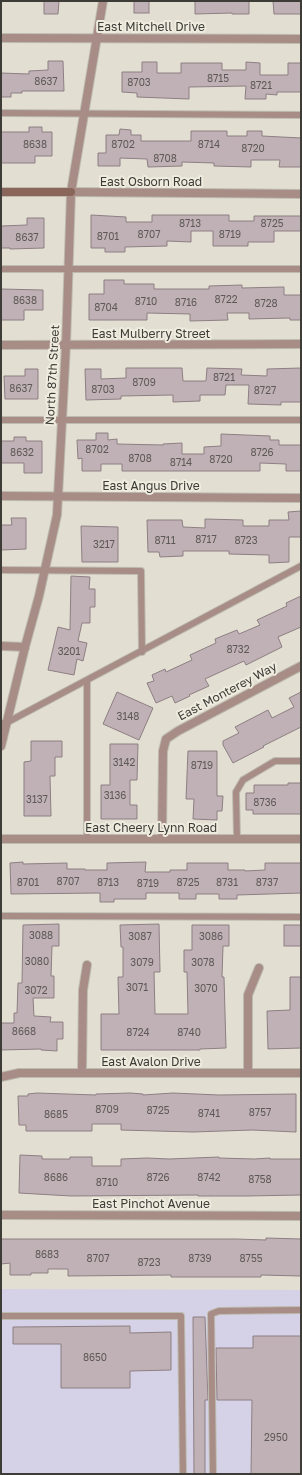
<svg xmlns="http://www.w3.org/2000/svg" width="302" height="1475" font-family="'Golos Text',sans-serif">
<style>
.industrial{fill:#d5d2e7}
.building{fill:#c0b1b6;stroke:#8d7f83}
.lines{fill:none;stroke-linecap:round;stroke-linejoin:round}
.lane-casing{stroke:#bebbb0;stroke-width:8}
.street-casing{stroke:#bebbb0;stroke-width:10}
.secondary-casing{stroke:#bebbb0;stroke-width:10}
.lane{stroke:#a78d85;stroke-width:6}
.street{stroke:#a78d85;stroke-width:8}
.secondary{stroke:#8a655a;stroke-width:8}
.labels{text-anchor:middle;dominant-baseline:central;stroke-width:4;stroke-linejoin:round;paint-order:stroke}
.number-label{font-size:10px;fill:#5e5957}
.street-label{font-size:12px;fill:#3d3c37;stroke:#efecdf}
</style>
<rect width="100%" height="100%" fill="#e2dfd2"/>
<polygon class="industrial" points="1,1289 301,1290 301,1474 1,1474"/>
<g class="building">
<polygon points="44,1 59,1 58,14 44,14"/>
<rect x="134" y="1" width="15" height="12"/>
<polygon points="195,1 249,1 249,14 232,14 232,13 195,14"/>
<polygon points="273,1 301,1 301,14 274,14"/>
<polygon points="48,61 63,61 64,91 22,91 22,93 11,93 11,97 1,97 1,73 29,74 29,71 48,70"/>
<polygon points="142,62 157,62 157,73 181,73 181,63 222,63 222,70 246,70 246,62 260,63 260,75 288,75 288,63 301,63 301,92 277,92 277,95 266,94 266,99 245,99 246,86 189,87 189,99 137,97 137,93 122,92 122,72 142,72"/>
<polygon points="29,127 42,127 42,132 52,132 52,156 35,156 35,163 1,163 1,132 29,132"/>
<polygon points="120,129 131,130 131,135 141,135 141,141 191,141 191,131 227,131 227,136 247,136 247,131 262,131 262,136 301,138 301,167 279,167 280,160 251,160 251,167 214,166 214,163 182,162 182,166 148,167 147,159 120,158 120,166 98,166 98,153 106,153 106,135 119,135"/>
<polygon points="91,215 126,217 126,222 152,222 152,215 229,215 229,221 254,221 254,216 301,216 301,231 274,231 274,242 248,242 248,246 213,246 213,231 191,231 191,242 167,241 167,246 125,247 125,252 105,252 105,248 91,248"/>
<polygon points="27,218 44,218 44,248 10,249 10,248 1,248 1,226 27,225"/>
<polygon points="104,280 124,280 124,284 154,284 154,289 209,289 209,286 242,285 242,288 284,287 284,295 301,295 301,320 290,320 290,318 249,319 249,313 227,313 228,320 190,321 190,314 147,313 147,320 89,320 89,294 104,294"/>
<polygon points="1,289 43,290 43,310 24,310 24,320 1,320"/>
<polygon points="126,368 182,368 183,381 206,381 207,368 242,369 241,375 267,376 267,369 301,368 301,402 281,402 281,405 248,404 249,385 226,385 225,395 200,395 200,401 173,402 173,395 121,396 121,399 86,400 85,369 101,369 101,379 126,378"/>
<polygon points="25,369 38,369 38,399 5,399 4,376 25,376"/>
<polygon points="96,433 108,433 108,440 117,439 117,444 163,445 163,444 182,443 182,454 204,454 204,447 221,446 221,434 270,436 270,440 279,440 279,445 301,445 301,471 286,471 286,464 260,463 260,471 122,471 122,464 101,464 101,471 82,471 82,458 78,459 77,440 96,440"/>
<polygon points="14,437 26,437 26,441 42,441 42,473 24,473 24,463 1,463 1,441 14,441"/>
<polygon points="301,511 301,537 289,537 289,562 269,563 269,555 229,554 229,551 183,551 183,556 160,557 159,552 148,552 147,520 182,520 183,527 205,528 205,519 243,520 243,526 269,526 269,520 289,520 288,512"/>
<polygon points="11,518 26,518 26,549 1,550 1,525 12,525"/>
<polygon points="81,526 118,527 118,562 82,562"/>
<polygon points="71,576 90,577 89,589 95,589 95,607 90,607 90,623 82,623 78,641 87,643 83,661 77,659 74,675 48,670 58,627 70,630"/>
<polygon points="301,596 301,627 278,637 282,647 246,665 244,661 205,679 209,686 189,695 190,696 175,703 172,696 156,703 147,683 154,681 152,675 165,669 166,672 192,660 190,655 216,643 215,639 237,630 239,634 260,625 257,620 287,606 286,603"/>
<polygon points="117,692 153,708 139,740 103,724"/>
<polygon points="301,692 301,727 263,746 264,747 233,763 223,745 223,741 239,733 235,727 268,710 272,718 294,707 289,698"/>
<polygon points="31,741 62,741 62,757 55,757 55,776 50,776 51,816 24,816 24,762 31,761"/>
<polygon points="110,744 138,744 137,780 130,780 130,805 137,805 137,819 101,819 101,785 110,785"/>
<polygon points="188,751 217,751 217,796 223,796 222,811 217,811 217,820 193,819 194,799 186,799"/>
<polygon points="288,783 301,783 301,814 253,814 253,810 246,810 246,793 254,793 254,785 288,785"/>
<polygon points="23,862 23,864 67,863 67,869 85,869 85,870 107,870 107,863 146,862 145,872 170,872 170,870 187,870 187,863 228,863 228,870 245,870 245,871 265,870 265,863 301,863 301,893 237,895 237,899 219,899 219,894 196,894 196,899 179,899 179,893 146,893 146,899 114,899 114,902 100,902 100,893 11,894 10,863"/>
<polygon points="59,924 59,946 52,946 51,976 54,976 54,998 33,998 34,1016 51,1017 50,1022 63,1022 63,1039 57,1039 57,1051 41,1050 41,1049 1,1050 1,1023 14,1023 14,1013 17,1013 18,983 22,983 23,925"/>
<polygon points="159,924 160,972 154,972 155,1014 188,1014 187,972 184,972 184,950 192,950 192,925 229,925 229,946 223,946 222,977 224,977 226,1048 200,1049 200,1050 101,1050 101,1014 119,1014 118,977 123,977 123,947 121,947 120,925"/>
<rect x="284" y="925" width="17" height="21"/>
<polygon points="290,977 301,977 301,1048 268,1049 267,1011 290,1010"/>
<polygon points="37,1093 96,1095 96,1094 130,1093 143,1094 143,1095 173,1093 219,1095 296,1094 296,1132 252,1130 193,1132 121,1130 121,1124 92,1124 92,1131 26,1131 26,1125 19,1125 18,1096 28,1096 28,1094"/>
<polygon points="20,1155 42,1156 42,1159 70,1159 70,1157 92,1157 92,1166 121,1166 121,1159 147,1158 169,1159 219,1157 219,1158 254,1159 270,1158 270,1159 301,1159 301,1195 247,1196 198,1196 198,1195 71,1196 19,1193"/>
<polygon points="266,1238 301,1239 301,1276 261,1275 261,1277 171,1277 171,1275 68,1276 68,1269 48,1269 48,1273 31,1273 31,1275 10,1275 10,1263 1,1264 1,1239 236,1239 266,1240"/>
<polygon points="193,1317 205,1317 208,1400 205,1400 205,1474 194,1474"/>
<polygon points="130,1326 130,1333 171,1332 171,1370 130,1371 130,1388 61,1388 61,1344 13,1344 13,1327"/>
<polygon points="253,1336 301,1336 301,1474 251,1474 252,1400 217,1400 216,1348 253,1348"/>
</g>
<g class="lines">
<defs>
<g id="lane">
<polyline points="1,113 301,115"/>
<polyline points="1,269 301,269"/>
<polyline points="1,420 301,420"/>
<polyline points="1,570 141,571 142,652"/>
<polyline points="87,681 87,839"/>
<polyline points="1,723 6,723 301,566"/>
<polyline points="237,839 236,792 243,780 275,761 301,761"/>
<polyline points="1,916 301,917"/>
<polyline points="1,1316 181,1316 183,1474"/>
<polyline points="213,1474 211,1314 219,1311 301,1310"/>
</g>
<g id="street">
<polyline points="1,38 301,39"/>
<polyline points="71,192 301,194"/>
<polyline points="1,345 301,344"/>
<polyline points="1,496 301,498"/>
<polyline points="1,646 25,647"/>
<polyline points="1,746 25,647 39,596 57,515 66,345 71,192 103,1"/>
<polyline points="1,839 301,839"/>
<polyline points="162,839 163,751 166,739 178,731 301,666"/>
<polyline points="82,1073 83,990 87,965"/>
<polyline points="248,1073 248,995 259,968"/>
<polyline points="1,1077 19,1073 301,1073"/>
<polyline points="1,1215 301,1216"/>
</g>
<polyline id="secondary" points="1,192 71,192"/>
</defs>
<use href="#lane" class="lane-casing"/>
<use href="#street" class="street-casing"/>
<use href="#secondary" class="secondary-casing"/>
<use href="#lane" class="lane"/>
<use href="#street" class="street"/>
<use href="#secondary" class="secondary"/>
</g>
<g class="labels">
<g class="number-label">
<text x="218" y="78">8715</text>
<text x="46" y="81">8637</text>
<text x="139" y="82">8703</text>
<text x="261" y="85">8721</text>
<text x="35" y="144">8638</text>
<text x="123" y="144">8702</text>
<text x="209" y="144">8714</text>
<text x="253" y="148">8720</text>
<text x="165" y="158">8708</text>
<text x="190" y="223">8713</text>
<text x="272" y="223">8725</text>
<text x="149" y="234">8707</text>
<text x="230" y="234">8719</text>
<text x="108" y="236">8701</text>
<text x="27" y="237">8637</text>
<text x="226" y="299">8722</text>
<text x="25" y="300">8638</text>
<text x="146" y="301">8710</text>
<text x="186" y="302">8716</text>
<text x="266" y="303">8728</text>
<text x="106" y="307">8704</text>
<text x="224" y="377">8721</text>
<text x="144" y="382">8709</text>
<text x="21" y="388">8637</text>
<text x="103" y="389">8703</text>
<text x="265" y="390">8727</text>
<text x="97" y="449">8702</text>
<text x="22" y="452">8632</text>
<text x="262" y="452">8726</text>
<text x="140" y="458">8708</text>
<text x="221" y="459">8720</text>
<text x="181" y="462">8714</text>
<text x="206" y="539">8717</text>
<text x="165" y="540">8711</text>
<text x="246" y="540">8723</text>
<text x="104" y="544">3217</text>
<text x="238" y="649">8732</text>
<text x="69" y="651">3201</text>
<text x="128" y="716">3148</text>
<text x="124" y="762">3142</text>
<text x="202" y="765">8719</text>
<text x="115" y="795">3136</text>
<text x="37" y="799">3137</text>
<text x="265" y="802">8736</text>
<text x="68" y="881">8707</text>
<text x="28" y="882">8701</text>
<text x="108" y="882">8713</text>
<text x="188" y="882">8725</text>
<text x="227" y="882">8731</text>
<text x="267" y="882">8737</text>
<text x="148" y="883">8719</text>
<text x="41" y="935">3088</text>
<text x="140" y="936">3087</text>
<text x="211" y="936">3086</text>
<text x="37" y="961">3080</text>
<text x="142" y="962">3079</text>
<text x="203" y="962">3078</text>
<text x="137" y="987">3071</text>
<text x="206" y="988">3070</text>
<text x="36" y="990">3072</text>
<text x="24" y="1031">8668</text>
<text x="138" y="1032">8724</text>
<text x="189" y="1032">8740</text>
<text x="107" y="1109">8709</text>
<text x="158" y="1110">8725</text>
<text x="260" y="1112">8757</text>
<text x="209" y="1113">8741</text>
<text x="56" y="1114">8685</text>
<text x="56" y="1177">8686</text>
<text x="158" y="1177">8726</text>
<text x="209" y="1177">8742</text>
<text x="260" y="1179">8758</text>
<text x="107" y="1182">8710</text>
<text x="47" y="1254">8683</text>
<text x="98" y="1258">8707</text>
<text x="200" y="1258">8739</text>
<text x="251" y="1258">8755</text>
<text x="149" y="1262">8723</text>
<text x="95" y="1357">8650</text>
<text x="276" y="1437">2950</text>
</g>
<g class="street-label">
<text x="151" y="26">East Mitchell Drive</text>
<text x="151" y="181">East Osborn Road</text>
<text x="151" y="333">East Mulberry Street</text>
<text transform="translate(52 375) rotate(-87)">North 87th Street</text>
<text x="151" y="485">East Angus Drive</text>
<text transform="translate(227 691) rotate(-28)">East Monterey Way</text>
<text x="151" y="827">East Cheery Lynn Road</text>
<text x="151" y="1061">East Avalon Drive</text>
<text x="151" y="1203">East Pinchot Avenue</text>
</g>
</g>
<rect width="302" height="1475" fill="none" stroke="#3d3c37" stroke-width="4"/>
</svg>
